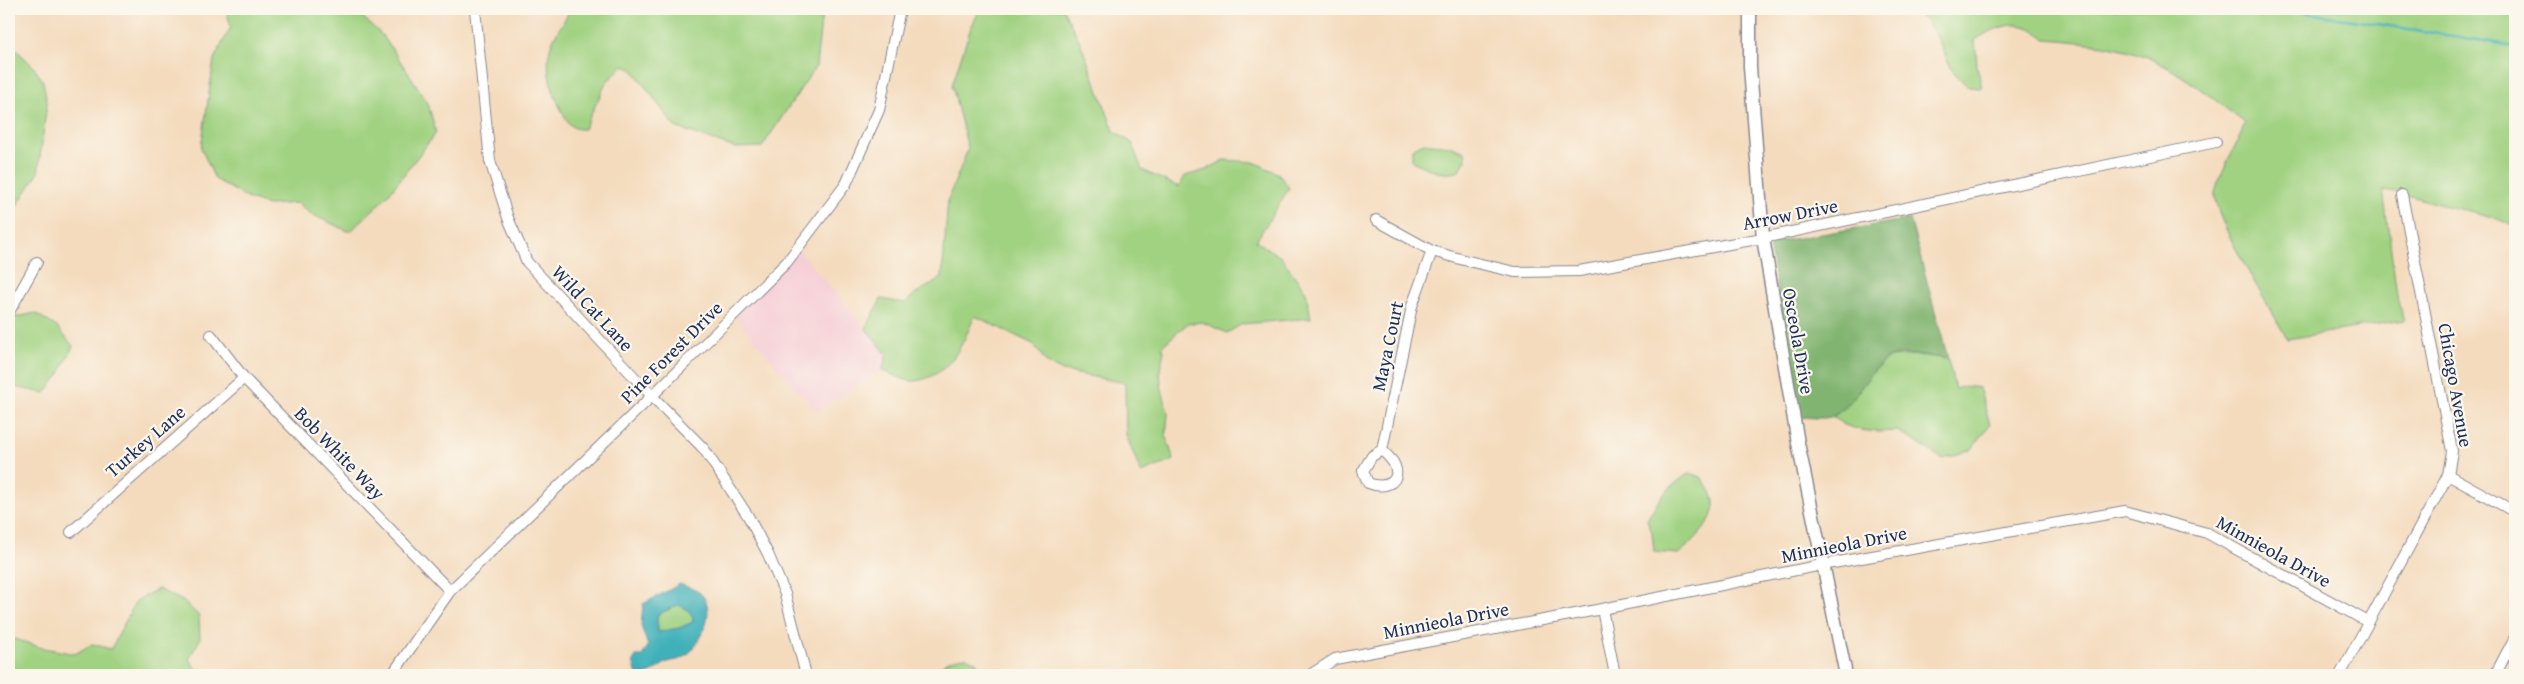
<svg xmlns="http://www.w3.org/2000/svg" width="2524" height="684" font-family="'Gentium Book Plus',serif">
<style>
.built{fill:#f6cfd7}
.green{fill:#a0d281;stroke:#5e8070}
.forest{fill:#80b46f;stroke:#4e7266}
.water{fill:#3fb0b9;stroke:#2d708c;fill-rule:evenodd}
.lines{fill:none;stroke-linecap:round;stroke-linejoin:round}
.stream{stroke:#3fb0b9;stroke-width:2.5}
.minor-casing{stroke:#88858e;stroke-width:12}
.tertiary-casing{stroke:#88858e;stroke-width:15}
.minor{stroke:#fff;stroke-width:10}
.tertiary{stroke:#fff;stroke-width:12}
.labels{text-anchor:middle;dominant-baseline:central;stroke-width:4.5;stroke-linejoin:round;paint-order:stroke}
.street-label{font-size:19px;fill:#1b2f5e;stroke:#fbf7ec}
</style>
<rect width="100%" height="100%" fill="#fbf7ec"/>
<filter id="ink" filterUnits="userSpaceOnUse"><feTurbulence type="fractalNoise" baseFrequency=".02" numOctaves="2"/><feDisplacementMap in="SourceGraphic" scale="10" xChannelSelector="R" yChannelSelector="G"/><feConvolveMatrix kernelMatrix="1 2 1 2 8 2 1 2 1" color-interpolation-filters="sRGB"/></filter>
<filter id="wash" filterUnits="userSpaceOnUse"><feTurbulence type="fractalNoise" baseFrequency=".0096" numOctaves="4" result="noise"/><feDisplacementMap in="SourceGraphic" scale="20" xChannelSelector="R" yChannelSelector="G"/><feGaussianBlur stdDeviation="1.12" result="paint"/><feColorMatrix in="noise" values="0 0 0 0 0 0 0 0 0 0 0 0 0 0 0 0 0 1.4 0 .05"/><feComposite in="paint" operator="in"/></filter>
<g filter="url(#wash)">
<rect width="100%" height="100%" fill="#f4dbbe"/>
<polygon class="built" points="796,247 887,354 882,370 816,412 730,312"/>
<g class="green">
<polygon points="226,9 354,9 383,36 409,74 428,103 436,133 388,195 350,232 311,214 297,203 267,205 249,199 215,179 201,148 214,59 231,27"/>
<path d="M570 9H825L821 21 816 66 762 147 735 148 675 127 633 70 623 65 606 83 584 129C572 130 569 124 564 115 551 91 541 62 555 36 560 27 566 19 570 9Z"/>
<path d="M980 9H1063L1080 42 1114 131 1132 143 1142 170 1179 187 1185 176 1206 170 1224 160 1254 162 1279 174 1289 188 1256 241 1281 257 1306 292 1311 318 1242 324 1227 333 1202 322 1187 324 1162 346 1164 351 1160 370 1161 385 1168 413 1166 437 1174 460 1141 473 1126 435 1125 383 1063 371 1047 363 1033 344 975 316C962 344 951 376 915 381 906 382 891 373 882 371L887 354 866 329 881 299 905 303 915 294 942 278 948 199 968 149 952 85 970 30Z"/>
<path d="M1908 9H2244L2261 18 2268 9H2515V228C2493 213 2467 212 2442 205 2422 200 2403 192 2383 190L2398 303 2404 320 2287 339C2275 315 2210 214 2215 193 2221 169 2237 146 2245 123 2213 99 2177 68 2139 54 2113 44 2073 41 2045 39 2023 16 1999 25 1975 40L1977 66 1982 88 1968 87 1952 70 1937 37 1925 19Z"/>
<polygon points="9,43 32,65 43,81 47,103 38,173 9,218"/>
<path d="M1423 143 1450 146 1465 152 1466 160 1458 172C1440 176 1428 169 1412 161V149Z"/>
<polygon points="35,313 57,327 73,346 59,375 45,393 9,386 9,319"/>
<polygon points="1918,355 1948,359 1955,389 1964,386 1979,388 1990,424 1972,449 1943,459 1898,431 1877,432 1861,430 1844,425 1833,417 1851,401 1871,374 1889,357"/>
<path d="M1690 473 1701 477C1705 483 1711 490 1713 497 1720 518 1692 543 1678 554L1654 552 1652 532 1647 520C1659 497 1668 487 1690 473Z"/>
<polygon points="158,589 183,601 199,616 200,639 189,659 200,675 9,675 9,637 39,647 75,654 92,644 111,649 136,601"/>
<path d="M678 605C686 608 693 612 693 622L679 628 658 632 657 615Z"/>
<path d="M966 657 976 662 985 675H933C941 662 952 659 966 657Z"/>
</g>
<path class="forest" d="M1910 219 1948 359C1930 356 1907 351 1890 357 1873 363 1854 406 1833 416 1825 420 1808 417 1798 417L1769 243Z"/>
<path class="water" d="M680 584C686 587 696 589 701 594 718 610 700 647 683 658 677 661 670 660 664 664 654 671 651 675 637 675L633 661 636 656H642L648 646 641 626 643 604ZM678 605C686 608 693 612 693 622L679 628 658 632 657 615Z"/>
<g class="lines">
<polyline class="stream" points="2283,9 2515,46"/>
</g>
</g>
<g filter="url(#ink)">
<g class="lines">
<defs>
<g id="minor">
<polyline points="475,9 490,161 508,218 527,262 652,396 704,449 748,516 768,554 785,594 806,675"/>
<polyline points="1376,220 1432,251 1464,260 1515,272 1579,271 1763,238 2216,142"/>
<polyline points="9,312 37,262"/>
<polyline points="211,335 244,378 450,591"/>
<path d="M1382 450 1372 456 1363 471 1368 483C1385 490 1404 482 1393 462 1390 458 1386 454 1382 450L1412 306 1432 251"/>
<polyline points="2448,475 2515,512"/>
<polyline points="71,532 244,378"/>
<polyline points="1602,609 1615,675"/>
<polyline points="392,675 450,591 652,396 787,262 846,184 879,110 900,9"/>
<polyline points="1310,675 1335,659 1602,609 1822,565 2125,511 2207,533 2368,622"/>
<polyline points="2340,675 2448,475 2452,451 2402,195"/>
<polyline points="2495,675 2515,637"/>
</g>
<polyline id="tertiary" points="1750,9 1750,67 1763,238 1798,443 1846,675"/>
</defs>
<use href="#minor" class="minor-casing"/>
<use href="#tertiary" class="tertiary-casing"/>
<use href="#minor" class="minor"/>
<use href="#tertiary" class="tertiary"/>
</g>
</g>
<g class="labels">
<g class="street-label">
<text transform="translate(1790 214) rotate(-11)">Arrow Drive</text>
<text transform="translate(593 308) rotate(47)">Wild Cat Lane</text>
<text transform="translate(1799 341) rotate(80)">Osceola Drive</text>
<text transform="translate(1387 346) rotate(-78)">Maya Court</text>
<text transform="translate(671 352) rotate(-45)">Pine Forest Drive</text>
<text transform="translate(2456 385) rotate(80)">Chicago Avenue</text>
<text transform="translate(145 441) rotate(-41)">Turkey Lane</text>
<text transform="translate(340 453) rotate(46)">Bob White Way</text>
<text transform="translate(1844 544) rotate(-11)">Minnieola Drive</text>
<text transform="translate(2274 551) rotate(29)">Minnieola Drive</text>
<text transform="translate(1446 620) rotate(-11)">Minnieola Drive</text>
</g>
</g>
<rect width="2524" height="684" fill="none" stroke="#fbf7ec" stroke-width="30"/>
</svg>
